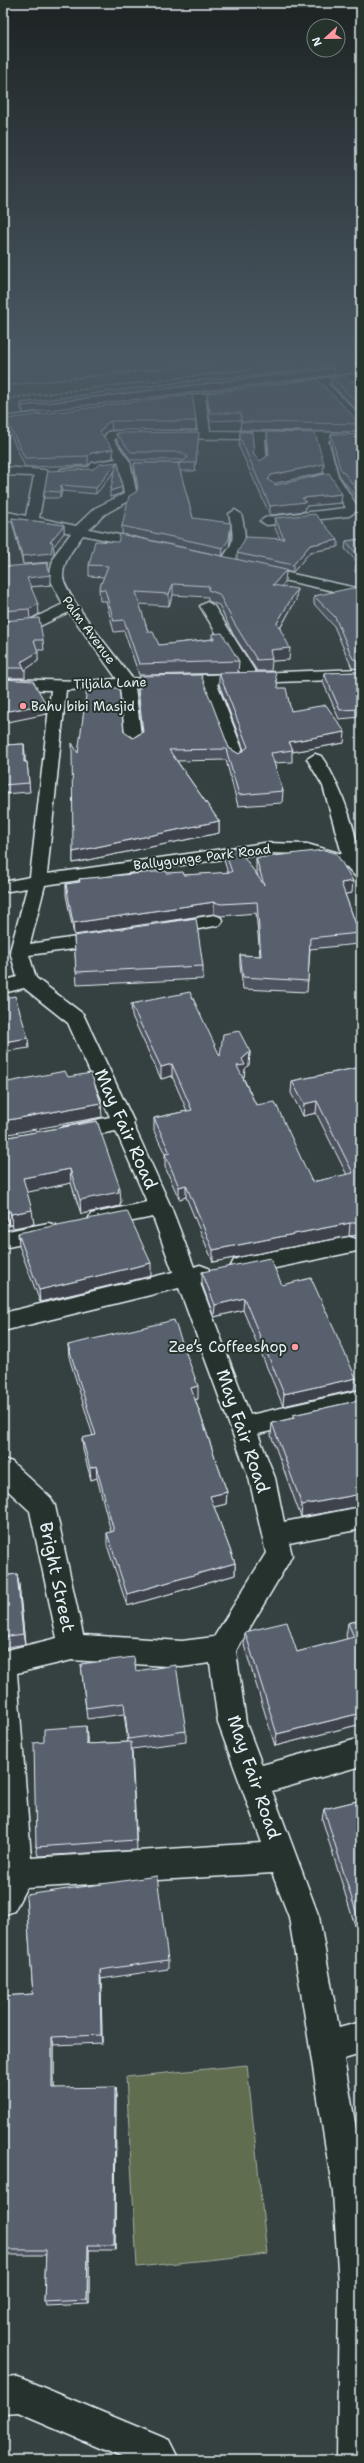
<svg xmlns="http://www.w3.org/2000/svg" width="364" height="2463" font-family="'Shantell Sans',sans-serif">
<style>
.built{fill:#40494e}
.green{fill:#606d4f;stroke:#a4afa4}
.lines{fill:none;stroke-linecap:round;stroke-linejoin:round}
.minor-casing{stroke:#e8f1f8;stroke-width:3}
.major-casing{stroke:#e8f1f8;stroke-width:3}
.minor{fill:#26332d;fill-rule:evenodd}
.major{fill:#26332d;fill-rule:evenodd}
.rail{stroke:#e8f1f8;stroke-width:1.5;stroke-dasharray:3.5 1.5;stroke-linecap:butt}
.wall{fill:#4d525e;stroke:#e8f1f8}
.shaded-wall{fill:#3e424c;stroke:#e8f1f8}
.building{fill:#595f6d;stroke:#e8f1f8}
.poi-dot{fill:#ff9aa2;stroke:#26332d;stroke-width:1.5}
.labels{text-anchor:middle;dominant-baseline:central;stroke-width:4;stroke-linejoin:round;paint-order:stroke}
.far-street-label{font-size:13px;fill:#e8f1f8;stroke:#26332d}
.far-poi-label{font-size:13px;fill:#e8f1f8;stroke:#26332d;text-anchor:start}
.poi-label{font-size:15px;fill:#e8f1f8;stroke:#26332d;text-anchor:end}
.near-street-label{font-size:18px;fill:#e8f1f8;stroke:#26332d}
</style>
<rect width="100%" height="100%" fill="#354040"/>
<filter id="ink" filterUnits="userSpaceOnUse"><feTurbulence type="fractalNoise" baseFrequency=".025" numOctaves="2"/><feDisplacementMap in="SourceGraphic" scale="8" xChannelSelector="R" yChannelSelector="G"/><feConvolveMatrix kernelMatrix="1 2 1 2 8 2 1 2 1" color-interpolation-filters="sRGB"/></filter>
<g filter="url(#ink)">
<polygon class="built" points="3,360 157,360 3,377"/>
<polygon class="green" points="247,2065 267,2254 137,2267 126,2077"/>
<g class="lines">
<defs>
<g id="minor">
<polygon points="320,379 324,380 361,416 361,427 357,426 316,384 316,380"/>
<path d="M199 394 205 397 210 431 361 433V441L328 440 338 476 359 509 349 516 267 525 260 521 267 517 346 508 329 480 317 483 311 479 313 476 325 474 316 440 265 439 267 464 261 468 255 464 253 439 116 438 114 440 130 462 137 496 105 514 89 529 149 541 156 545 149 549 83 535C74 548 63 560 63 576 63 594 119 660 132 678L145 679 148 682 145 685 135 687 142 743 134 748 126 743 120 688 66 690 47 874 264 843 307 844 342 854 323 786 307 759 315 754 321 756C342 786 361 841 361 877L355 876 347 867 306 854 264 853 45 885 30 944 103 933 109 935 112 939 109 943 103 945 29 955 36 978 83 1014 134 1122 133 1124 171 1207 194 1267 200 1265 208 1268 211 1274 208 1280 200 1283 250 1415 361 1390V1410L258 1434 275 1478 284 1522 361 1507V1529L289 1543 292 1555 288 1563 236 1651 246 1723 262 1765 361 1738V1766L272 1791 319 1917 339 2028 361 2022V2054L344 2059 361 2158V2460H337L339 2285 333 2193 289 1917 272 1873 26 1888 14 1911 3 1915V1651L57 1638 30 1511 3 1486V1459L12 1462 51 1498 55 1506 83 1635 182 1641 214 1637 266 1553 249 1478 179 1288 3 1331V1313L173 1272 153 1217 99 1228 91 1226 88 1220 91 1214 147 1202 116 1131 70 1139 63 1137 60 1132 63 1127 110 1117 68 1023 24 988 3 993V981L17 977 10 951 27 888 3 892V882L30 877 51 690 3 689V679L82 681 117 679 69 612 38 627 3 629V621L30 620 63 604 49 577 54 556 71 533 3 519V511L26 516 34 476 3 475V467L45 470 47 473 39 518 76 526 95 508 124 494 119 466 100 469 93 474 65 476 61 475 59 472 61 469 89 467 92 463 116 459 102 440 108 432 126 430 198 431 193 397ZM72 1660 182 1667 210 1663 218 1723 262 1843 31 1858 17 1673Z"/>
<path d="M235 510 241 514C246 532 250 561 226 567L219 563C235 541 235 541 229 514Z"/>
<polygon points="256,566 361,589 361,597 251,573 249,570"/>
<polygon points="207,602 214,606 256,673 361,669 361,679 217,684 246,759 244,762 232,762 202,684 174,686 166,681 174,676 241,674 200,606"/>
<polygon points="214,915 220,917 223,921 220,925 167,935 161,933 158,929 161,925 167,923"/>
<polygon points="48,1223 56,1225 59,1231 56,1237 3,1248 3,1232"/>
<polygon points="349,1237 357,1239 360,1245 357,1251 242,1275 234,1272 231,1266 234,1260 242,1257"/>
<polygon points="18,2377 169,2440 179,2460 128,2460 18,2413 3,2414 3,2378"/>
</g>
<g id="major">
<polygon points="361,373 361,379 291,389 285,386 291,383"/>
<polygon points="237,390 243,393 241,395 164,405 158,402 164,399"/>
<polygon points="36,413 40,415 42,417 40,419 3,425 3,417"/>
</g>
</defs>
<use href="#minor" class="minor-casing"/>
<use href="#major" class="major-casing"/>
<use href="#minor" class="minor"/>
<use href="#major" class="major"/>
<g class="rail">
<polyline points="3,386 238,360"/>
<polyline points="3,399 326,360"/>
</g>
</g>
<g class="wall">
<polygon points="334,375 23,413 21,409 20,403"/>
<polygon points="331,377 361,390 361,414 331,384"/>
<polygon points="207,393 361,420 361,432 240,430 241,420 210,421 207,400"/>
<polygon points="6,419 196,421 196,430 112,430 107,431 103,436 113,449 113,458 92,462 88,465 25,467 7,427"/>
<polygon points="240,432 254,455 260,461 268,456 267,441 267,432 324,464 323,473 273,483 276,485 341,503 306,506 305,511 270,515 239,447"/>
<polygon points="116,433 198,440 195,471 180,471 193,518 231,531 229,547 222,556 122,534 122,526 137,490 134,470 134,463 181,463 183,461 181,460 131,460 117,441"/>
<polygon points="331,434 361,435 361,504 339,475 330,442"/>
<polygon points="118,462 122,487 122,493 110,497 115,471 96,494 62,491 60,498 44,498 44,491 93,469"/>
<polygon points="12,518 64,525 64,533 53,547 54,550 52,562 23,564 13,526"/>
<polygon points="275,518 338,547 310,552 293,572 286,571 285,582 281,587 296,600 280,629 289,660 272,661 271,671 257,671 233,634 219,605 208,601 208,597 173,595 169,606 139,604 148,632 159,645 212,639 212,634 239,661 238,673 139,675 124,631 114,632 106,601 100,601 99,589 104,577 89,576 89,565 237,560 237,553 280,539 274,526"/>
<polygon points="361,539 361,573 355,572 356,564 357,562 345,549 346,541"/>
<polygon points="3,567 49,571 51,585 31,587 39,614 30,619 43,640 44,650 37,650 38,661 25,670 25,678 3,678"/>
<polygon points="361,590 361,669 352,668 334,626 314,604 314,596"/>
<polygon points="361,672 361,717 339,719 323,682 324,673"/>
<polygon points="219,673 278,688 291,711 344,743 292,752 292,762 274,763 283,791 282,803 238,806 226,760 177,761 219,821 219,833 73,863 73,852 78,753 133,738 142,732 138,700 138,689 229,748 239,754 244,750 219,684"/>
<polygon points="24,744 25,762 27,762 30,792 3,794 3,745"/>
<polygon points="224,849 258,877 256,869 256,858 352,893 345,894 359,933 358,944 310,949 307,992 243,989 240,966 240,955 260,956 256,913 221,916 214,914 74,935 66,895 66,884 79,883 79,879 167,873 184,875 228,873 224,860"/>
<polygon points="74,936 203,966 203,979 77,985"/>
<polygon points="131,1004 220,1056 250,1052 249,1065 245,1069 244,1077 243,1077 256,1105 312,1182 347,1175 316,1113 303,1116 291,1093 292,1081 361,1067 361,1235 349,1236 213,1262 186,1197 179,1199 165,1167 165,1154 154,1131 154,1118 187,1111 172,1076 161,1079 132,1016"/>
<polygon points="97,1121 121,1203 120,1203 120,1206 81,1214 71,1183 27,1192 34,1224 13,1228 12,1225 9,1226 6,1218 3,1218 3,1138"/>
<polygon points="18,1233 151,1276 40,1302 19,1246"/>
<polygon points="202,1272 282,1285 356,1378 354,1390 283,1406 243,1310 214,1317 202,1284"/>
<polygon points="68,1345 198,1399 195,1399 227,1492 226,1504 214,1507 235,1563 235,1575 127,1606 107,1545 107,1533 111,1532 97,1478 91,1480 83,1450 82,1438 93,1436 69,1357"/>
<polygon points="361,1400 361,1506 301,1517 271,1435 272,1423 293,1418 293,1415"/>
<polygon points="17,1574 19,1585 25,1644 3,1648 3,1576"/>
<polygon points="361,1620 361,1724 275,1746 244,1645 245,1632 297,1652 347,1639 346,1636 348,1623"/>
<polygon points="81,1664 136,1671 186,1731 186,1742 132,1749 137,1850 38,1856 36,1847 44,1742 87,1737 87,1744 128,1742 124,1714 87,1719"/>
<polygon points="361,1800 361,1945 322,1819 324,1809"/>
<polygon points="26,1895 168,1960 168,1969 101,1979 102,2043 54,2045 54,2088 116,2095 115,2250 89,2250 89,2304 47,2306 44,2302 46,2255 3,2255 3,1996 33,1994"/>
</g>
<g class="shaded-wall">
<polygon points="335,368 334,375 23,413 22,406"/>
<polygon points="111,421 112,430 107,431 100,440 100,432 107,423"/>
<polygon points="113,449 113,458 92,462 88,465 88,456 91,453"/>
<polygon points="117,462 117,468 96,494 96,488"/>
<polygon points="324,464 323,473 271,484 268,480 271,475"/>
<polygon points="61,485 62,491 60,498 60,492"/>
<polygon points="122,487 122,493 110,497 110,491"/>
<polygon points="342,494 341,503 306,506 305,511 270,515 270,506 302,498"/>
<polygon points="231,523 231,531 229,547 222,556 223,548"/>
<polygon points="64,525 64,533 53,547 54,550 52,562 23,564 22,556 50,542"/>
<polygon points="338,540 338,547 310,552 293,572 293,565 310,545"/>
<polygon points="8,556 9,566 3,567 3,557"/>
<polygon points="48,563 49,573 51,575 51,585 28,587 27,578 47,568"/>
<polygon points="286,570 285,582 273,597 273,585"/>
<polygon points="173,584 173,595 169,606 169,594"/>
<polygon points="297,589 296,600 276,635 277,623"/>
<polygon points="38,604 39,614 30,619 29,609"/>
<polygon points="290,648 289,660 272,661 270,650"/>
<polygon points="38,652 38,661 25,670 21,662"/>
<polygon points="46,704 47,714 3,723 3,712"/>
<polygon points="345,732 344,743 292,752 293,750 289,742"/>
<polygon points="24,744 25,754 25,772 24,762"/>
<polygon points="219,821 219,833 73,863 73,852"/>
<polygon points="353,881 352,893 340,895 341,883"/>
<polygon points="214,902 214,914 74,935 73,923"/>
<polygon points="28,1038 29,1048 3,1052 3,1042"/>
<polygon points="250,1052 249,1065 245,1069 244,1077 237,1079 237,1066 242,1059"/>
<polygon points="172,1064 172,1076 161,1079 161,1067"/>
<polygon points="317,1101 316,1113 303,1116 304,1104"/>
<polygon points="101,1103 102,1117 3,1135 3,1121"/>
<polygon points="70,1169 71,1183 24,1193 23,1178"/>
<polygon points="186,1185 186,1197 179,1199 179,1187"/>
<polygon points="120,1188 121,1203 120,1203 120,1206 81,1214 80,1200"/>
<polygon points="4,1203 6,1218 3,1218 3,1204"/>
<polygon points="32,1210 34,1224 13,1228 11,1214"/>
<polygon points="10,1211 12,1225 9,1226 7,1212"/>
<polygon points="350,1223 349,1236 213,1262 213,1250"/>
<polygon points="151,1263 151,1276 40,1302 39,1290"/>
<polygon points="244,1298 243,1310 214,1317 215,1305"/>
<polygon points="356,1378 354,1390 283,1406 284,1394"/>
<polygon points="198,1386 198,1399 190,1400 191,1388"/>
<polygon points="96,1466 97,1478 91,1480 90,1468"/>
<polygon points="227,1492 226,1504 210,1508 210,1496"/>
<polygon points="361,1494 361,1506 301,1517 302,1505"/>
<polygon points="235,1563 235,1575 127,1606 127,1594"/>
<polygon points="17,1574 19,1585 25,1644 23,1634"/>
<polygon points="361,1713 361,1724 275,1746 277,1734"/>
<polygon points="86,1726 87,1737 88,1755 86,1744"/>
<polygon points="100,1970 101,1979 102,2043 101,2035"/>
<polygon points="52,2037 54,2045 54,2096 52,2088"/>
<polygon points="115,2087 116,2095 115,2250 114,2245"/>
<polygon points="88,2245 89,2250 89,2304 87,2300"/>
</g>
<g class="building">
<polygon points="331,365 335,368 22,406 20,403 181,382 268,374"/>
<polygon points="344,375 361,390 361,406 331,377"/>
<polygon points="317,379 357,420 361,420 361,424 241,422 241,413 210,413 207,393"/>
<polygon points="192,394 196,421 111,421 107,423 100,432 113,449 91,453 88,456 25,458 6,419"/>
<polygon points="199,432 196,463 178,463 193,518 231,523 229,539 223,548 122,526 129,496 136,492 138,488 134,463 181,463 188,457 181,452 131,452 116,433"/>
<polygon points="240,432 252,432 254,455 260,461 269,455 267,432 315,433 324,464 271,475 268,480 276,485 329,473 342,494 302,498 306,502 270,506 240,438"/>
<polygon points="331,434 361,435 361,495 340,468"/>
<polygon points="117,462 96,488 61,485 60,492 44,491 48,471 93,469 100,464 118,462 122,487 110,491"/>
<polygon points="315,514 338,540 310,545 293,565 237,553 246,537 284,539 275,518"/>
<polygon points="12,518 64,525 50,542 53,542 51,553 22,556"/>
<polygon points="120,534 286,570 273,585 297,589 277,623 290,648 270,650 272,659 257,660 234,623 219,594 208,590 209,586 173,584 169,594 136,592 148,632 153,632 159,645 214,639 212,634 222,633 239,661 139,664 124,620 114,621 105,590 99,589 108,566 89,565 95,541 118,542"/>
<polygon points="361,539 361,565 356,564 360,558 346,541"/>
<polygon points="3,546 8,556 3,557"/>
<polygon points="48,563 47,568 51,575 27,578 38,604 29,609 3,611 3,567"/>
<polygon points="352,588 361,590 361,660 353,659 335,617 314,596"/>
<polygon points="39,618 43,640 34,640 38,652 21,662 24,668 3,668 3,621"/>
<polygon points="275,672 278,688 286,688 291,711 326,705 345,732 289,742 293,750 271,753 283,791 239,795 226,749 169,750 219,821 73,852 72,743 78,753 87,688 119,688 124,732 133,738 143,732 138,689 140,689 139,676 201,675 229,748 239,754 248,747 219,673"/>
<polygon points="361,672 361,709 340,710 324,673"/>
<polygon points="3,679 33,681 46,704 3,712"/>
<polygon points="24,744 24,762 27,762 29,783 3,785 3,745"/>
<polygon points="237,847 264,885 256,858 324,850 336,853 353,881 341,883 359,933 310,938 308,981 243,977 240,955 261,956 257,902 221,904 214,902 73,923 66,884 80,882 79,879 166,871 167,873 183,872 184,875 232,872 224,849"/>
<polygon points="196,918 203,966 76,972 74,936"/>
<polygon points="190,992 220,1056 223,1034 239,1031 250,1052 242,1059 245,1065 237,1066 256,1105 275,1102 312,1182 353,1173 317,1101 304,1104 292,1081 361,1067 361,1223 350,1223 213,1250 186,1185 179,1187 165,1154 170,1153 154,1118 192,1110 172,1064 161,1067 131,1004"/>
<polygon points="15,996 28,1038 3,1042 3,998"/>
<polygon points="65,1071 68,1077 91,1073 101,1103 3,1121 3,1083"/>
<polygon points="97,1121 120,1188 118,1189 119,1192 80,1200 70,1169 23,1178 32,1210 11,1214 10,1211 7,1212 4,1203 3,1204 3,1138"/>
<polygon points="127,1211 151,1263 39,1290 18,1233"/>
<polygon points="270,1258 282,1285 311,1278 356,1378 284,1394 244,1298 215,1305 202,1272"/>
<polygon points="174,1320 198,1386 191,1388 227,1492 210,1496 235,1563 127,1594 107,1533 114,1531 96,1466 90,1468 82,1438 96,1435 68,1345"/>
<polygon points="361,1400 361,1494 302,1505 272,1423 294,1418 293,1415"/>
<polygon points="17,1574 23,1634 3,1637 3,1576"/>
<polygon points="361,1620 361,1713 277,1734 245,1632 287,1622 297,1652 354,1637 348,1623"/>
<polygon points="134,1657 136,1671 176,1665 186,1731 128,1739 124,1703 86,1708 81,1664"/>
<polygon points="86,1726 86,1744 131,1742 136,1840 36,1847 34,1743 44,1742 44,1729"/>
<polygon points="361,1800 361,1928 324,1809"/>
<polygon points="157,1876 168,1960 100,1970 101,2035 52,2037 52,2088 115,2087 114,2245 88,2245 87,2300 44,2302 46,2250 3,2250 3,2049 4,2035 3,2035 3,1996 33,1994 26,1895"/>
</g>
</g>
<linearGradient id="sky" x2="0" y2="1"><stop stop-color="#1d2323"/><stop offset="0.51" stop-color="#4b5964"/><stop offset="1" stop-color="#4b5964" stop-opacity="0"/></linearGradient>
<rect width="364" height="704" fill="url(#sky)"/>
<g class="poi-dot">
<circle cx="23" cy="706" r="4"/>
<circle cx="295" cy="1347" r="4"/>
</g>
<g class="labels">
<g class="far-street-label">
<text transform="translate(89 630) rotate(54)">Palm Avenue</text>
<text transform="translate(110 683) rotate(-2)">Tiljala Lane</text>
<text transform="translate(202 857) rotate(-7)">Ballygunge Park Road</text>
</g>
<g class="far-poi-label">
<text x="31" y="706">Bahu bibi Masjid</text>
</g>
<g class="poi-label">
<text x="287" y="1347">Zee’s Coffeeshop</text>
</g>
<g class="near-street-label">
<text transform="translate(126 1129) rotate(66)">May Fair Road</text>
<text transform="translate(243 1431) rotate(71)">May Fair Road</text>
<text transform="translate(57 1577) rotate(78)">Bright Street</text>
<text transform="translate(254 1777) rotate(71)">May Fair Road</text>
</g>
</g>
<rect width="364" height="2463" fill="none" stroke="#26332d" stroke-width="16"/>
<rect x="8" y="8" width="348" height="2447" fill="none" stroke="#e8f1f8" stroke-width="1.5" filter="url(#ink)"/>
<g transform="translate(326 38) rotate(248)"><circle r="19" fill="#26332d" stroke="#747f7e"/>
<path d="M0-3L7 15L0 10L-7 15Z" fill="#ff9aa2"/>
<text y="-6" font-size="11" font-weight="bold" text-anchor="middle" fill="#e8f1f8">N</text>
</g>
</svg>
